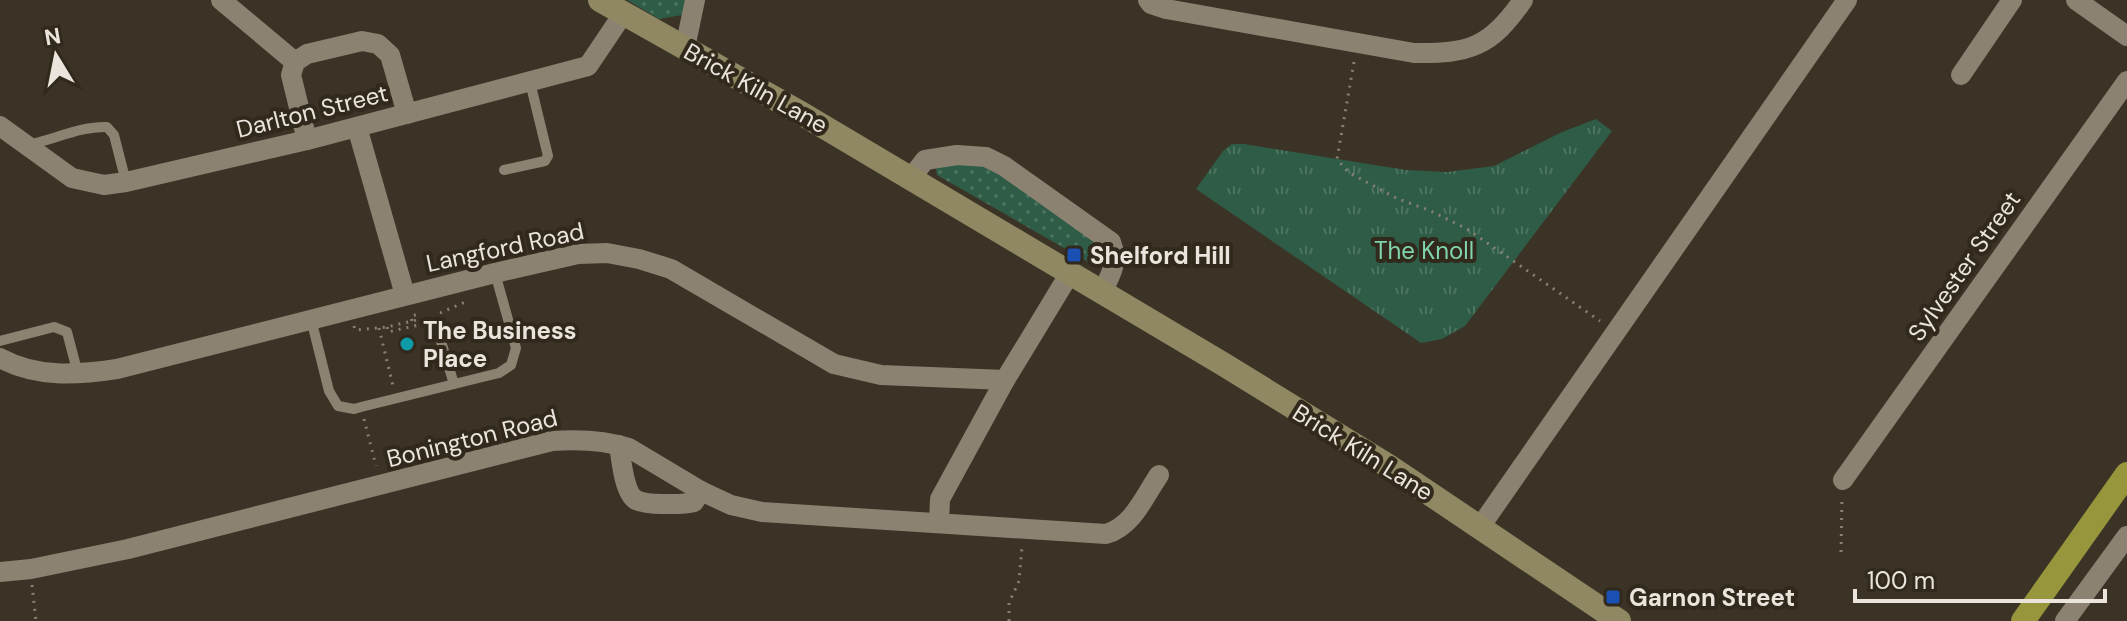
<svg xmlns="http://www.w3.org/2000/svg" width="2127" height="621" font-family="'DM Sans',sans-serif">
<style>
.grass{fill:url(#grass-dots)}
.park{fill:url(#park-tufts)}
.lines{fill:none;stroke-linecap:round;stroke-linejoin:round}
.path{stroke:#888176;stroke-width:3;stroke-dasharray:2 6;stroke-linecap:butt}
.lane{stroke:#8b8272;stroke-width:10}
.street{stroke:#8b8272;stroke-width:20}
.secondary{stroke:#8f8862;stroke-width:24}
.highway{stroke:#97963c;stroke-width:24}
.transit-dot{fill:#1a4fb4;stroke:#31291c;stroke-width:3}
.culture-dot{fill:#0f9aa8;stroke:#31291c;stroke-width:3}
.labels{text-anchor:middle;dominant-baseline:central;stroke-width:8;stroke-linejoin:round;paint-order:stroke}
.street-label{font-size:24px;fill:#eae4dc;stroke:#31291c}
.park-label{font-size:24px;fill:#80d5ac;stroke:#31291c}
.poi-label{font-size:24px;font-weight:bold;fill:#eae4dc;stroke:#31291c;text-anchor:start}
</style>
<defs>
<pattern id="grass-dots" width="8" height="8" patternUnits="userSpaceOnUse" patternTransform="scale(2)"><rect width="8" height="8" fill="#2f5c47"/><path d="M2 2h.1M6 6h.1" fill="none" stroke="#4d7361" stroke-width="1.8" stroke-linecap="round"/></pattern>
<pattern id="park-tufts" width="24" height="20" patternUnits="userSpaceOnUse" patternTransform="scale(2)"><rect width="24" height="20" fill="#2f5c47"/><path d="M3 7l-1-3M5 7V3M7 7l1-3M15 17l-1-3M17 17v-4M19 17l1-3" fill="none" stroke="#4d7361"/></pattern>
</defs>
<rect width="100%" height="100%" fill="#3b3325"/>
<g class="grass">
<polygon points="627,0 685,0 682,15 659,19"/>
<polygon points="977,163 1000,171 1104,245 1105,265 1097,267 937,175 936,169 943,164"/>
</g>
<polygon class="park" points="1596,119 1612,131 1465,326 1442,339 1421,343 1196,189 1223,151 1232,144 1244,144 1406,170 1447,172 1494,166 1562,132"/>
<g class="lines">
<g class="path">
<polyline points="1354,62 1337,159 1348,172 1396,198 1431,211 1467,229 1600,321"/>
<polyline points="440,313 465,302 464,298"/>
<polyline points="412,321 411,316 419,314 419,312"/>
<polyline points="354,326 355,330 387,327 425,318"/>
<polyline points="387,327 388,332 423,324"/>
<polyline points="379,328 393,386"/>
<polyline points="364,419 376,466"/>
<polyline points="1841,552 1842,496"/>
<polyline points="32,585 36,621"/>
<polyline points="1009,621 1009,603 1019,581 1022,547"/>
</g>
<g class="lane">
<path d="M27 145C54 140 80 126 107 127L114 135 126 182"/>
<polyline points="504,170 545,161 548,156 530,82"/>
<polyline points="311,319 329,391 338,406 354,409 361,407 499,373 511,365 516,348 495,273"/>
<polyline points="436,325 454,384"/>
<polyline points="0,341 54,327 67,332 78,374"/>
</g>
<g class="street">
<polyline points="221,0 295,62"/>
<path d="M1148 0 1151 4 1166 9 1414 53C1469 54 1491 47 1523 0"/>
<polyline points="2076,0 2127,36"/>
<polyline points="685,48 695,0"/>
<polyline points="1961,75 2012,0"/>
<polyline points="0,126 72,178 104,185 126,182 307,140 588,66 623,14"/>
<polyline points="357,127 405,295"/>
<polyline points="307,140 291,75 295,62 307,54 362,41 378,44 390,55 407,114"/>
<path d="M911 178 925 160 957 155 986 157 1004 166 1111 242C1119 261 1111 275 1102 292"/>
<path d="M0 358C37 378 77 375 117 369L495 273 578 254 607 253 639 259 671 269 834 364 881 375 1005 380"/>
<path d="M619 445C621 458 624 493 636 500 643 503 654 504 662 504 673 504 683 505 694 502L701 491"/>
<polyline points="1843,480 2127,81"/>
<polyline points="939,523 940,499 1005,380 1070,273"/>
<polyline points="1480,527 1847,0"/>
<path d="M0 572 31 569 128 549 552 441C578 439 604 440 629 448L701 491 731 505 762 512 1106 534C1133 526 1144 497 1159 475"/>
<polyline points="2065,621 2127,536"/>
</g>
<polyline class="secondary" points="600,0 804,115 1223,364 1390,467 1619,621"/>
<polyline class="highway" points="2023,621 2127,474"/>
</g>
<g class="transit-dot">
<rect x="1066" y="247" width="16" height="16" rx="4"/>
<rect x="1605" y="589" width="16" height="16" rx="4"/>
</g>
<circle class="culture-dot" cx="407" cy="344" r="8"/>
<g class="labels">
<g class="street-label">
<text transform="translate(756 88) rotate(29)">Brick Kiln Lane</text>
<text transform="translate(312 111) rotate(-14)">Darlton Street</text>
<text transform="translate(505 247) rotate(-12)">Langford Road</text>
<text transform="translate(1964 266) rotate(-55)">Sylvester Street</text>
<text transform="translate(472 438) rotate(-14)">Bonington Road</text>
<text transform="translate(1363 452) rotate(32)">Brick Kiln Lane</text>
</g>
<g class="park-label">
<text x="1424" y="250">The Knoll</text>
</g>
<g class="poi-label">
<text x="1090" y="255">Shelford Hill</text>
<text x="423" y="330">The Business<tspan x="423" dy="28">Place</tspan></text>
<text x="1629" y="597">Garnon Street</text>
</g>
</g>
<g transform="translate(56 56) rotate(350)" stroke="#31291c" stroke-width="6" paint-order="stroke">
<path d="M0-6L14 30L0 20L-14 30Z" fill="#eae4dc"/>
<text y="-12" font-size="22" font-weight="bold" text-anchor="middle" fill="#eae4dc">N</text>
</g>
<path d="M1855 589v12h250v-12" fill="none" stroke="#eae4dc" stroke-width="4"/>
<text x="1867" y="589" font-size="24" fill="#eae4dc" stroke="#31291c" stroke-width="6" paint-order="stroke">100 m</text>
</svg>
